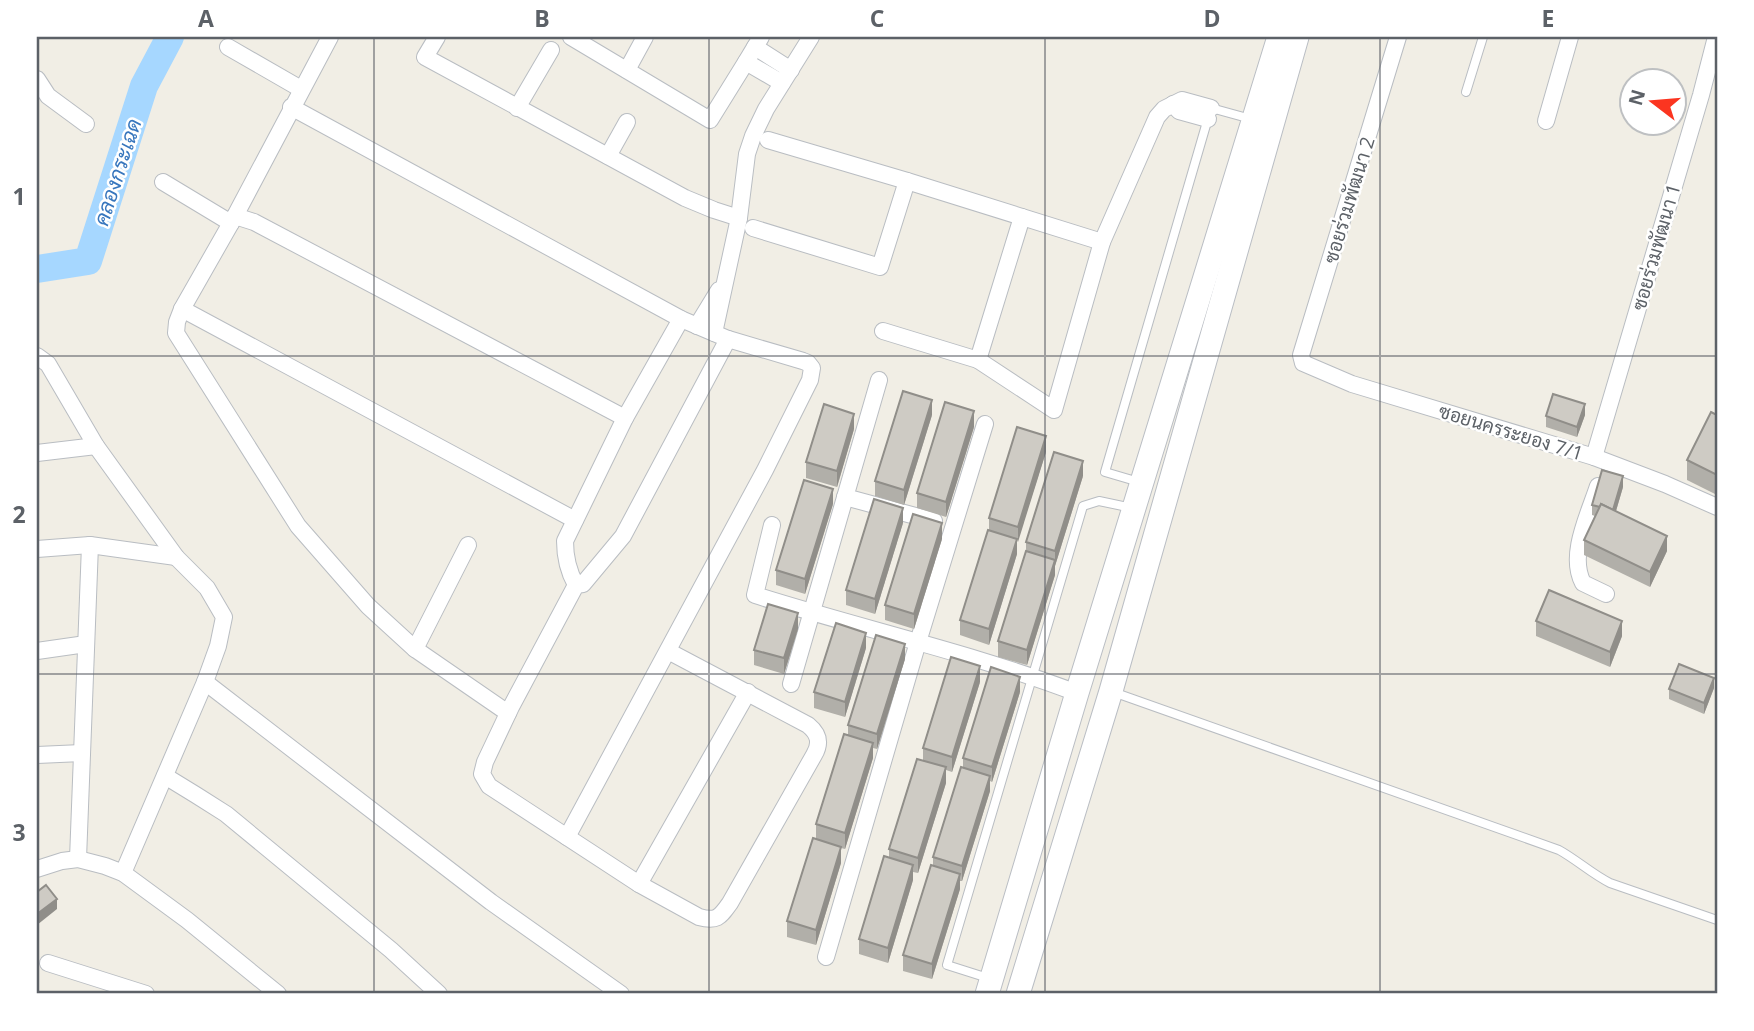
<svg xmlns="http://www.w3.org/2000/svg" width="1754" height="1031" font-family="'Open Sans',Sarabun,sans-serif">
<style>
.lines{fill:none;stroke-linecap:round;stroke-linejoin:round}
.river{stroke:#a6d7ff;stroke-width:28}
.lane-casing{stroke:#b9bdc2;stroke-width:10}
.street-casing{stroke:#b9bdc2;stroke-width:18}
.secondary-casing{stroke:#babec4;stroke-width:25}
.lane{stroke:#fff;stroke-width:8}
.street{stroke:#fff;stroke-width:16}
.secondary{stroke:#fff;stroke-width:23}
.wall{fill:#b1afa9}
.shaded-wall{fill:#908e89}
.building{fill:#cecbc4;stroke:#908e89;stroke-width:2}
.grid{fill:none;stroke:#5c6167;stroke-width:2;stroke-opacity:0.55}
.labels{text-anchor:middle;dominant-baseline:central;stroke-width:5;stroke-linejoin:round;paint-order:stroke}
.street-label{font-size:19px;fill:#5c6167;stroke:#fff}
.water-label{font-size:21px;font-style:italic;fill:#3776bd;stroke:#fff}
.neatline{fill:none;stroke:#5c6167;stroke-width:2.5}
.grid-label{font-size:23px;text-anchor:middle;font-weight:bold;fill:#5c6167}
</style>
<rect width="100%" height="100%" fill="#f1eee5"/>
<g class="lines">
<polyline class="river" points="37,269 88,261 144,86 170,37"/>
<defs>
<g id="lane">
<polyline points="1466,92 1483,37"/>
<polyline points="1139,482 1105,472 1211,108 1251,119"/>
<path d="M1113 692 1559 850C1577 860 1592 874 1610 883L1717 920"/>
<polyline points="988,978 947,965 1083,506 1099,501 1132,508"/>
</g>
<g id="street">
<polyline points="330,37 235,216 182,309 177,322 176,333 298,526 368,606 415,649 508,713"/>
<polyline points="437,37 425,57 685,198 714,210 739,218"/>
<polyline points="571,37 710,120 746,62 761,37"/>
<polyline points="1398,37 1301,355 1303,363 1352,384 1594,457 1665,484 1717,507"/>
<polyline points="228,47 301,89"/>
<polyline points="755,47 791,70"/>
<polyline points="746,62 782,83"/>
<polyline points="627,70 645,37"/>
<polyline points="37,79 48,96 86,124"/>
<polyline points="1173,104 1179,111 1208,119"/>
<polyline points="291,107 681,319 728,339 803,361 808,363 812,368 810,380 765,470 567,837"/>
<polyline points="517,108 551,50"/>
<polyline points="1546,121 1570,37"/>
<polyline points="768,140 907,181 1102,242"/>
<polyline points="608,156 627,122"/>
<polyline points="163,182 231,223"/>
<polyline points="235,216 254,222 625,418"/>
<polyline points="753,228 880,267 907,181"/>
<polyline points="182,309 575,520"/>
<polyline points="697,326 719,290"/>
<polyline points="883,331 978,360 1022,217"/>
<polyline points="714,333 739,218 747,154 753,136 766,109 811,37"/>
<polyline points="37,356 48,364 96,446 176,557 207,588 224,617 218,646 205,682 123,873"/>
<polyline points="978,360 1054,410 1102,242 1157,117 1164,109 1182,100 1211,108"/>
<polyline points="37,453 96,446"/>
<polyline points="1594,457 1701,95 1716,37"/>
<path d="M1598 486C1589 514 1568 555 1583 583L1606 594"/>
<polyline points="845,497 934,521"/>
<path d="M772 525 755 595C862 629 972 653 1077 693"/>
<polyline points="37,549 90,545 176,557"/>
<path d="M576 585C568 571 565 558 565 541L625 418 681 319"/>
<polyline points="415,649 468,545"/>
<polyline points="37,651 86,644"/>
<path d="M668 651 808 725C819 734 821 743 814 755L730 903C720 917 717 922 699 917L639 884 489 786 482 774 485 762 511 707 576 585 583 584 623 536 728 339"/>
<polyline points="205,682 491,902 621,994"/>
<polyline points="791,684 879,380"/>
<polyline points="37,755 82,753"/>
<polyline points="165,776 196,795 226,814 391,950 439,994"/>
<polyline points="78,859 90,545"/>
<polyline points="37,869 62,861 78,859 105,866 123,873 187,920 278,994"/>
<polyline points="639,884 748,692"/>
<polyline points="826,957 918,642 985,424"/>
<polyline points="48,963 146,994"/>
</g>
<g id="secondary">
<polyline points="987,994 1077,693 1279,37"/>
<polyline points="1018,994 1111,691 1297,37"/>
</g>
</defs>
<use href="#lane" class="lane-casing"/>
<use href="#street" class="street-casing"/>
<use href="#secondary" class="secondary-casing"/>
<use href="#lane" class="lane"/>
<use href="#street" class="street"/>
<use href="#secondary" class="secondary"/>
</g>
<g class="wall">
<polygon points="932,415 904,505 875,496 875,481"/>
<polygon points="1585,415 1577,437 1546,427 1546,416"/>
<polygon points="1717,415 1717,495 1687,480 1687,460"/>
<polygon points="974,427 946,517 917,508 917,493"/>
<polygon points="854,429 837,487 806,478 806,462"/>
<polygon points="1046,452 1017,542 1017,554 989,645 960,635 960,620 989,530 989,518"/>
<polygon points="1083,476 1055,566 1055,575 1027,665 998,657 998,641 1026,551 1026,542"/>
<polygon points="1623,487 1616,511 1667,551 1650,587 1584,555 1584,540 1595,516 1592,515 1592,505"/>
<polygon points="833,504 805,594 776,585 776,570"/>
<polygon points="903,523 875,614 846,605 846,590"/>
<polygon points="942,539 914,629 885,620 885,605"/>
<polygon points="1536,621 1622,636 1610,667 1536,636"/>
<polygon points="798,629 784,674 754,665 754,650"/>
<polygon points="866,648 845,717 814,708 814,692"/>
<polygon points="905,659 877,749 873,748 873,758 845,849 841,848 841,863 816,945 787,937 787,921 816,839 816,824 848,735 848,725"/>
<polygon points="980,682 952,772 946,770 946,783 918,873 913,872 913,880 888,963 859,954 859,939 889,857 889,849 923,760 923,748"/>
<polygon points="1714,688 1704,714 1669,699 1669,689"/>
<polygon points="1020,692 992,782 990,781 990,791 962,881 960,881 960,889 932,979 903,971 903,955 933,865 933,857 963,767 963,758"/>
</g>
<g class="shaded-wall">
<polygon points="932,400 932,415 904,505 904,490"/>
<polygon points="1585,404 1585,415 1577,437 1577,427"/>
<polygon points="974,411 974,427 946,517 946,502"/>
<polygon points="854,414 854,429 837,487 837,471"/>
<polygon points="1046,436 1046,452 1018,542 1018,527"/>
<polygon points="1083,461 1083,476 1055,566 1055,551"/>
<polygon points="1623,476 1623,487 1613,521 1613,511"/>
<polygon points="833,489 833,504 805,594 805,579"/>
<polygon points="903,508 903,523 875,614 875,599"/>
<polygon points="942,523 942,539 914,629 914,614"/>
<polygon points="1667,536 1667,551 1650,587 1650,572"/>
<polygon points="1017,539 1017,554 989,645 989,629"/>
<polygon points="1055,560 1055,575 1027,665 1027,650"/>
<polygon points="798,613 798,629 784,674 784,658"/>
<polygon points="1622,621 1622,636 1610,667 1610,652"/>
<polygon points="866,633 866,648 845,717 845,702"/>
<polygon points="905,644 905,659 877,749 877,734"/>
<polygon points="980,666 980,682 952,772 952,757"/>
<polygon points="1020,677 1020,692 992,782 992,767"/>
<polygon points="1714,678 1714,688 1704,714 1704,703"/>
<polygon points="873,743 873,758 845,849 845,833"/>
<polygon points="946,767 946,783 918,873 918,858"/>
<polygon points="990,776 990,791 962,881 962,866"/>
<polygon points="841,847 841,863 816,945 816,930"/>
<polygon points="913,865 913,880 888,963 888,948"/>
<polygon points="960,874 960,889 932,979 932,964"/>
<polygon points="57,899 57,909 37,925 37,914"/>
</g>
<g class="building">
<polygon points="903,391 932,400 904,490 875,481"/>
<polygon points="1553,394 1585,404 1577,427 1546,416"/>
<polygon points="945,402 974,411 946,502 917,493"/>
<polygon points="824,404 854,414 837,471 806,462"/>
<polygon points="1711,412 1717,415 1717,475 1687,460"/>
<polygon points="1017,427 1046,436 1018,527 989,518"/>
<polygon points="1054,452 1083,461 1055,551 1026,542"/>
<polygon points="1602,470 1623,476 1613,510 1601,504 1600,507 1592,505"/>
<polygon points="804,480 833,489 805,579 776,570"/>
<polygon points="874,499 903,508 875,599 846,590"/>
<polygon points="1601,504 1667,536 1650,572 1584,540"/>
<polygon points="913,514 942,523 914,614 885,605"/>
<polygon points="988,530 1017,539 989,629 960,620"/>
<polygon points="1026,551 1055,560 1027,650 998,641"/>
<polygon points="1549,590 1622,621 1610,652 1536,621"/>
<polygon points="768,604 798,613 784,658 754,650"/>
<polygon points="836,623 866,633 845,702 814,692"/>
<polygon points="876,635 905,644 877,734 848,725"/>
<polygon points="951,657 980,666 952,757 923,748"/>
<polygon points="1679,664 1714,678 1704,703 1669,689"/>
<polygon points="991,667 1020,677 992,767 963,758"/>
<polygon points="844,734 873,743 845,833 816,824"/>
<polygon points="917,759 946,767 918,858 889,849"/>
<polygon points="961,767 990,776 962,866 933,857"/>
<polygon points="813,838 841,847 816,930 787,921"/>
<polygon points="884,856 913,865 888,948 859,939"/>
<polygon points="931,865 960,874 932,964 903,955"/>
<polygon points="46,885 57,899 37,914 37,892"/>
</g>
<path class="grid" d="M374 37V994M709 37V994M1045 37V994M1380 37V994M37 356H1717M37 674H1717"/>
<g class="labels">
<g class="street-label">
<text transform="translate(1349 200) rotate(-73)">ซอยร่วมพัฒนา 2</text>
<text transform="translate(1656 247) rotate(-74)">ซอยร่วมพัฒนา 1</text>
<text transform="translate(1511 432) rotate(17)">ซอยนครระยอง 7/1</text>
</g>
<g class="water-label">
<text transform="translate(117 172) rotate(-72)">คลองกระเฉด</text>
</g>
</g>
<rect width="1754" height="1031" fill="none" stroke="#ffffff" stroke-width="77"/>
<g transform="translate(1653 102) rotate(286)"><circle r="33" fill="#ffffff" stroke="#bec0c2" stroke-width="2"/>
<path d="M0-5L12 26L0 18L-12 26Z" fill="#fb3520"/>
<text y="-10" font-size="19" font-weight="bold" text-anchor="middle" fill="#5c6167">N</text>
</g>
<rect x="38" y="38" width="1678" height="954" class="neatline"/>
<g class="grid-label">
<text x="206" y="27">A</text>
<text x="542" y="27">B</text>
<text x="877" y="27">C</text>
<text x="1212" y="27">D</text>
<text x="1548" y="27">E</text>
<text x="19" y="205">1</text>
<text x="19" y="523">2</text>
<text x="19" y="841">3</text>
</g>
</svg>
